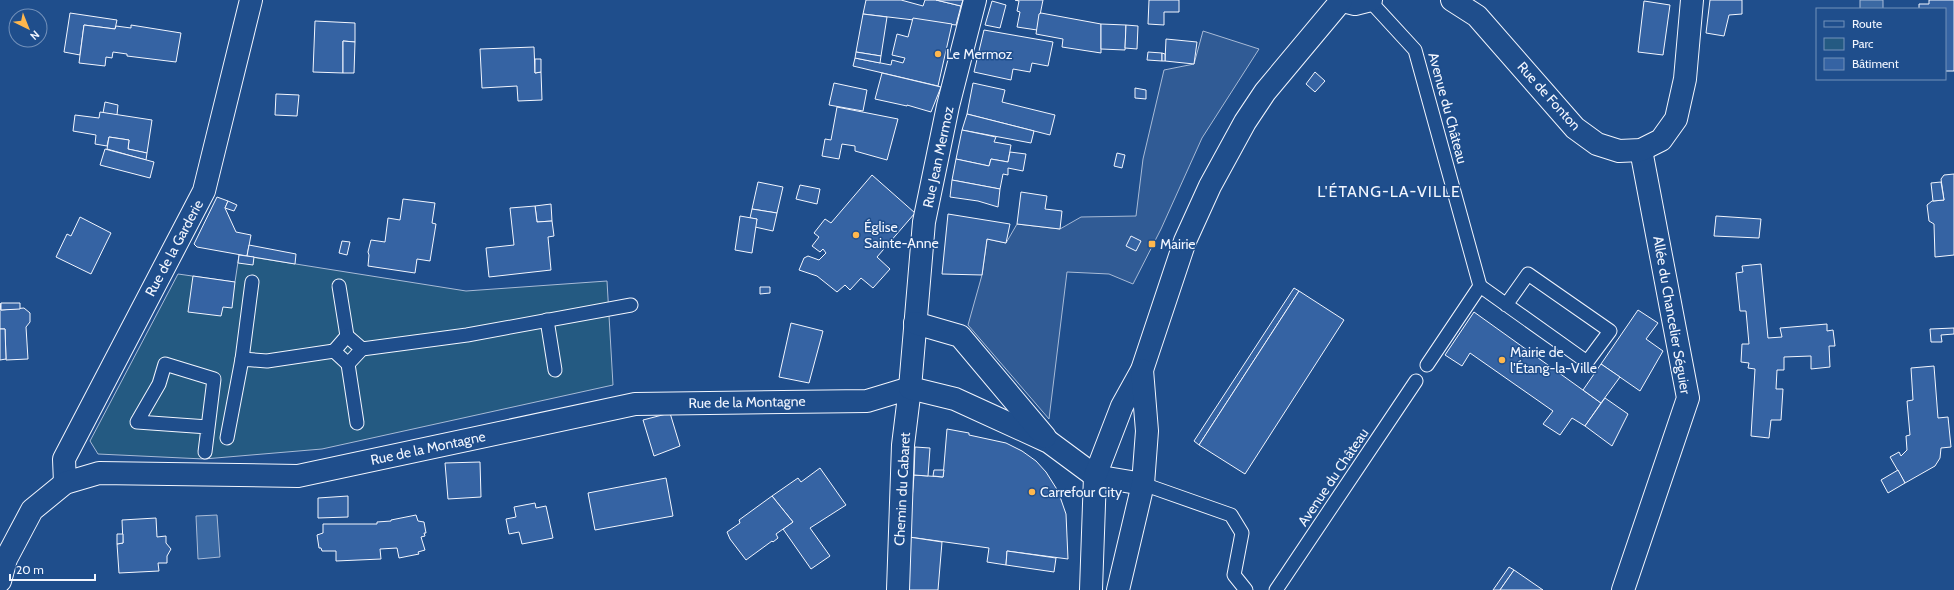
<svg xmlns="http://www.w3.org/2000/svg" width="1954" height="590" font-family="Cabin,sans-serif">
<style>
.green{fill:#245a82;stroke:#a8bbd7}
.parking{fill:#305b95;stroke:#a8bbd7}
.water{fill:#3b69a3;stroke:#a8bbd7}
.building{fill:#3563a3;stroke:#f2f6ff}
.lines{fill:none;stroke-linecap:round;stroke-linejoin:round}
.lane-casing{stroke:#f2f6ff;stroke-width:15}
.street-casing{stroke:#f2f6ff;stroke-width:24}
.secondary-casing{stroke:#f2f6ff;stroke-width:24}
.lane{stroke:#1f4e8c;stroke-width:13}
.street{stroke:#1f4e8c;stroke-width:22}
.secondary{stroke:#1f4e8c;stroke-width:22}
.poi-dot{fill:#ffb74d;stroke:#1f4e8c;stroke-width:1.5}
.labels{text-anchor:middle;dominant-baseline:central;stroke-width:3;stroke-linejoin:round;paint-order:stroke}
.poi-label{font-size:14px;fill:#f2f6ff;stroke:#1f4e8c;text-anchor:start}
.street-label{font-size:14px;fill:#f2f6ff;stroke:#1f4e8c}
.quarter-label{font-size:16px;letter-spacing:1px;fill:#f2f6ff;stroke:#1f4e8c}
</style>
<rect width="100%" height="100%" fill="#1f4e8c"/>
<polygon class="green" points="239,255 466,291 607,281 613,385 322,449 204,459 98,454 90,441 178,274 235,282"/>
<polygon class="parking" points="1203,31 1259,49 1202,138 1161,229 1133,284 1109,274 1067,272 1049,419 968,325 982,275 987,239 1006,243 1017,224 1060,229 1081,217 1136,216 1143,159 1164,70 1194,64"/>
<g class="water">
<rect x="1860" y="0" width="23" height="9"/>
<polygon points="217,515 220,557 198,559 196,516"/>
</g>
<g class="building">
<polygon points="866,0 901,0 923,6 925,0 936,0 961,6 956,25 863,14"/>
<polygon points="936,0 963,0 961,6"/>
<polygon points="1015,0 1043,0 1037,30 1017,27 1020,12 1017,11 1019,1"/>
<polygon points="1149,0 1179,0 1179,12 1164,12 1164,25 1148,24"/>
<polygon points="1710,0 1742,0 1742,14 1729,15 1724,36 1706,33"/>
<polygon points="1929,0 1954,0 1954,71 1945,71 1945,9 1919,9 1919,4 1929,4"/>
<polygon points="992,1 1006,5 1000,28 985,25"/>
<polygon points="1644,1 1670,5 1663,55 1638,52"/>
<polygon points="70,13 117,20 115,29 84,25 80,55 64,52"/>
<polygon points="1041,13 1101,24 1101,53 1062,47 1063,39 1036,34 1039,14"/>
<polygon points="863,14 887,17 881,56 856,52"/>
<polygon points="913,18 952,24 938,86 853,66 855,58 891,65 892,60 903,63 905,58 892,55 897,34 908,37"/>
<polygon points="315,21 355,23 355,42 343,41 343,73 313,72"/>
<polygon points="1101,24 1126,25 1125,50 1101,49"/>
<polygon points="84,25 115,29 116,26 131,28 131,25 181,33 176,62 127,56 127,54 113,52 112,58 106,57 105,66 79,63"/>
<polygon points="1126,25 1138,26 1137,49 1125,48"/>
<polygon points="984,30 1053,42 1048,66 1032,63 1030,72 1013,69 1011,80 974,72"/>
<polygon points="1166,39 1197,42 1194,64 1165,61"/>
<polygon points="343,41 355,42 354,73 343,73"/>
<polygon points="534,47 535,73 541,72 542,100 518,101 517,86 482,88 480,49"/>
<polygon points="856,52 881,56 880,63 855,58"/>
<polygon points="1148,52 1162,53 1162,61 1147,60"/>
<polygon points="1162,53 1165,54 1165,61 1162,61"/>
<polygon points="535,59 541,59 541,72 535,73"/>
<polygon points="1315,72 1325,81 1315,92 1306,84"/>
<polygon points="882,73 941,87 931,112 907,105 907,106 875,99"/>
<polygon points="834,83 867,90 863,111 829,105"/>
<polygon points="973,83 1005,90 1002,102 1055,115 1050,135 967,114"/>
<polygon points="1135,88 1146,90 1146,99 1135,98"/>
<polygon points="276,94 299,95 297,116 275,115"/>
<polygon points="105,102 118,105 117,115 103,113"/>
<polygon points="837,107 898,119 887,160 855,151 855,146 842,144 839,159 822,156 825,139 831,140"/>
<polygon points="100,112 152,120 147,153 128,149 129,140 109,137 107,146 95,144 96,135 73,131 75,115 99,118"/>
<polygon points="967,114 1034,131 1031,143 962,130"/>
<polygon points="962,130 996,137 994,142 1011,145 1008,162 991,159 989,166 956,159"/>
<polygon points="109,137 129,140 128,149 147,153 146,160 107,149"/>
<polygon points="105,149 154,162 150,178 100,165"/>
<polygon points="1010,152 1026,154 1023,171 1008,168 1008,175 1003,174 1000,189 952,180 956,159 989,166 991,159 1008,162"/>
<polygon points="1117,153 1125,155 1122,168 1114,166"/>
<polygon points="1954,174 1954,255 1935,257 1934,224 1929,221 1927,205 1932,201 1944,200 1941,179 1944,175"/>
<polygon points="872,175 915,213 877,257 890,269 873,288 861,278 850,290 845,285 837,292 817,276 799,270 804,258 808,256 819,260 826,253 823,249 820,252 812,246 819,237 814,233 825,219 831,223"/>
<polygon points="952,180 1000,189 998,207 978,201 950,197"/>
<polygon points="758,182 783,187 777,213 752,209"/>
<polygon points="1941,182 1944,200 1933,201 1931,183"/>
<polygon points="800,185 820,189 817,204 796,199"/>
<polygon points="1021,192 1047,196 1045,209 1062,211 1060,229 1017,224"/>
<polygon points="217,197 228,201 225,208 236,232 251,235 247,256 197,247 194,244"/>
<polygon points="403,199 435,203 432,223 436,224 430,261 417,259 415,273 368,266 369,255 368,252 371,240 385,242 388,218 400,220"/>
<polygon points="228,201 237,205 234,211 225,208"/>
<polygon points="551,204 552,221 537,222 535,206"/>
<polygon points="535,206 537,222 552,221 554,236 548,237 551,270 489,277 486,248 514,245 510,208"/>
<polygon points="752,209 777,213 773,231 755,227 757,219 750,218"/>
<polygon points="948,214 1010,224 1006,243 987,239 982,275 942,274"/>
<polygon points="740,216 757,219 752,253 735,250"/>
<polygon points="1716,216 1761,219 1759,238 1714,236"/>
<polygon points="80,217 111,233 91,274 56,257 67,234 71,236"/>
<polygon points="1131,236 1141,241 1136,251 1126,246"/>
<polygon points="342,241 350,242 347,255 339,253"/>
<polygon points="249,245 296,254 295,264 247,256"/>
<polygon points="239,255 254,257 253,265 238,263"/>
<polygon points="1761,264 1768,338 1782,337 1780,328 1827,324 1827,331 1833,330 1835,346 1829,346 1830,367 1811,369 1811,356 1784,357 1784,370 1777,370 1776,389 1783,389 1781,420 1771,420 1769,438 1751,436 1755,369 1748,368 1749,363 1741,362 1742,344 1749,344 1746,311 1740,311 1736,273 1743,272 1742,266"/>
<polygon points="193,276 235,282 232,308 223,307 221,316 188,312"/>
<polygon points="760,287 770,287 770,293 760,294"/>
<polygon points="1294,288 1299,291 1199,445 1194,441"/>
<polygon points="1299,291 1344,320 1245,474 1199,445"/>
<polygon points="0,303 1,310 24,308 30,313 30,322 26,327 28,359 6,360 5,329 0,329"/>
<polygon points="1,303 20,303 20,309 1,310"/>
<polygon points="1638,310 1658,323 1646,339 1663,351 1640,391 1601,364"/>
<polygon points="1474,312 1601,403 1585,426 1572,418 1560,435 1543,424 1553,411 1470,353 1462,366 1445,355"/>
<polygon points="791,323 823,331 809,383 779,377"/>
<polygon points="1954,328 1954,334 1941,335 1942,342 1931,342 1930,329"/>
<polygon points="0,329 5,329 6,359 0,360"/>
<polygon points="1601,364 1620,377 1601,403 1583,390"/>
<polygon points="1934,366 1938,418 1948,417 1951,447 1941,448 1940,458 1935,466 1905,483 1890,457 1899,452 1901,456 1907,450 1906,436 1910,435 1907,401 1913,400 1911,368"/>
<polygon points="1605,398 1628,414 1612,446 1585,426"/>
<polygon points="670,413 680,446 654,456 643,420"/>
<polygon points="947,429 969,433 969,435 1006,443 1022,451 1036,461 1046,472 1058,491 1066,514 1068,559 1007,551 1006,565 987,562 989,548 909,537 914,475 943,477"/>
<polygon points="915,447 930,448 928,476 914,475"/>
<polygon points="480,462 481,497 448,499 445,463"/>
<polygon points="820,468 846,505 810,528 830,556 811,569 783,529 793,522 772,496 798,478 801,482"/>
<polygon points="934,470 944,470 943,477 933,476"/>
<polygon points="1898,470 1905,483 1888,493 1881,480"/>
<polygon points="666,478 673,516 595,530 588,493"/>
<polygon points="348,496 348,517 318,518 318,498"/>
<polygon points="772,496 793,522 776,534 778,538 773,542 772,541 746,560 730,539 727,532 740,523 739,520"/>
<polygon points="535,503 536,508 546,506 553,538 522,544 519,532 509,534 506,519 516,517 514,507"/>
<polygon points="416,515 418,521 424,522 426,533 424,533 425,536 421,537 425,550 418,552 419,554 399,558 397,548 380,549 381,559 336,561 336,551 322,551 321,548 319,548 317,535 323,533 323,524 377,524 377,522 391,521 391,520"/>
<polygon points="156,518 157,537 166,536 166,543 171,549 167,556 167,563 158,563 159,571 119,573 117,544 123,543 122,520"/>
<polygon points="117,534 123,534 123,543 117,544"/>
<polygon points="909,537 942,542 938,590 906,590"/>
<polygon points="1007,551 1056,558 1054,572 1006,565"/>
<polygon points="1509,567 1514,570 1500,590 1493,590"/>
<polygon points="1514,570 1543,590 1500,590"/>
</g>
<g class="lines">
<defs>
<g id="lane">
<polyline points="1370,1 1415,50 1480,286 1427,365"/>
<polyline points="339,286 347,336"/>
<polyline points="1480,286 1587,362 1610,331 1528,274 1506,305"/>
<polyline points="547,320 555,370"/>
<polyline points="362,349 348,364 334,351 347,336 362,349 467,335 631,305"/>
<polyline points="242,359 252,282"/>
<polyline points="348,364 357,423"/>
<polyline points="227,438 242,359 267,361 334,351"/>
<polyline points="205,452 214,379 165,364 159,384 137,422 208,427"/>
<polyline points="1143,484 1231,515 1242,533 1234,575 1246,590"/>
<polyline points="1276,590 1416,381"/>
</g>
<g id="street">
<polyline points="65,483 64,459 204,191 251,0"/>
<polyline points="0,581 6,559 32,510 65,483 99,473 298,476 635,404 867,401 910,388 903,445 898,590"/>
<polyline points="1623,590 1688,398 1641,150"/>
</g>
<g id="secondary">
<polyline points="975,0 948,106 924,222 910,388 955,399 1049,442 1095,476 1143,484"/>
<polyline points="1339,0 1355,4 1371,0"/>
<polyline points="1452,0 1477,16 1575,128 1597,144 1619,151 1641,150 1661,140 1676,119 1685,79 1692,0"/>
<polyline points="915,323 960,336 1045,437"/>
<polyline points="1091,590 1095,476 1122,406 1142,370 1185,241 1210,186 1245,122 1265,92 1341,1"/>
<polyline points="1118,590 1143,484 1147,431 1142,370"/>
</g>
</defs>
<use href="#lane" class="lane-casing"/>
<use href="#street" class="street-casing"/>
<use href="#secondary" class="secondary-casing"/>
<use href="#lane" class="lane"/>
<use href="#street" class="street"/>
<use href="#secondary" class="secondary"/>
</g>
<g class="poi-dot">
<circle cx="938" cy="54" r="4"/>
<circle cx="856" cy="235" r="4"/>
<rect x="1148" y="240" width="8" height="8" rx="2"/>
<circle cx="1502" cy="360" r="4"/>
<circle cx="1032" cy="492" r="4"/>
</g>
<g class="labels">
<g class="poi-label">
<text x="946" y="54">Le Mermoz</text>
<text x="864" y="227">Église<tspan x="864" dy="16">Sainte-Anne</tspan></text>
<text x="1160" y="244">Mairie</text>
<text x="1510" y="352">Mairie de<tspan x="1510" dy="16">l'Étang-la-Ville</tspan></text>
<text x="1040" y="492">Carrefour City</text>
</g>
<g class="street-label">
<text transform="translate(1549 96) rotate(48)">Rue de Fonton</text>
<text transform="translate(1448 108) rotate(75)">Avenue du Château</text>
<text transform="translate(938 157) rotate(-78)">Rue Jean Mermoz</text>
<text transform="translate(174 248) rotate(-62)">Rue de la Garderie</text>
<text transform="translate(1672 315) rotate(80)">Allée du Chancelier Séguier</text>
<text transform="translate(747 402) rotate(-1)">Rue de la Montagne</text>
<text transform="translate(428 448) rotate(-12)">Rue de la Montagne</text>
<text transform="translate(1333 477) rotate(-56)">Avenue du Château</text>
<text transform="translate(902 489) rotate(-87)">Chemin du Cabaret</text>
</g>
<g class="quarter-label">
<text x="1389" y="191">L'ÉTANG-LA-VILLE</text>
</g>
</g>
<rect x="1816" y="8" width="130" height="72" fill="#1f4e8c" stroke="#7391ba"/>
<rect x="1824" y="21" width="20" height="6" fill="#1f4e8c" stroke="#7391ba"/>
<text x="1852" y="28" font-size="12" fill="#f2f6ff">Route</text>
<rect x="1824" y="38" width="20" height="12" fill="#245a82" stroke="#7391ba"/>
<text x="1852" y="48" font-size="12" fill="#f2f6ff">Parc</text>
<rect x="1824" y="58" width="20" height="12" fill="#3563a3" stroke="#7391ba"/>
<text x="1852" y="68" font-size="12" fill="#f2f6ff">Bâtiment</text>
<g transform="translate(28 28) rotate(137)"><circle r="19" fill="#1f4e8c" stroke="#7391ba"/>
<path d="M0-3L7 15L0 10L-7 15Z" fill="#ffb74d"/>
<text y="-6" font-size="11" font-weight="bold" text-anchor="middle" fill="#f2f6ff">N</text>
</g>
<path d="M10 574v6h85v-6" fill="none" stroke="#f2f6ff" stroke-width="2"/>
<text x="16" y="574" font-size="12" fill="#f2f6ff" stroke="#1f4e8c" stroke-width="3" paint-order="stroke">20 m</text>
</svg>
